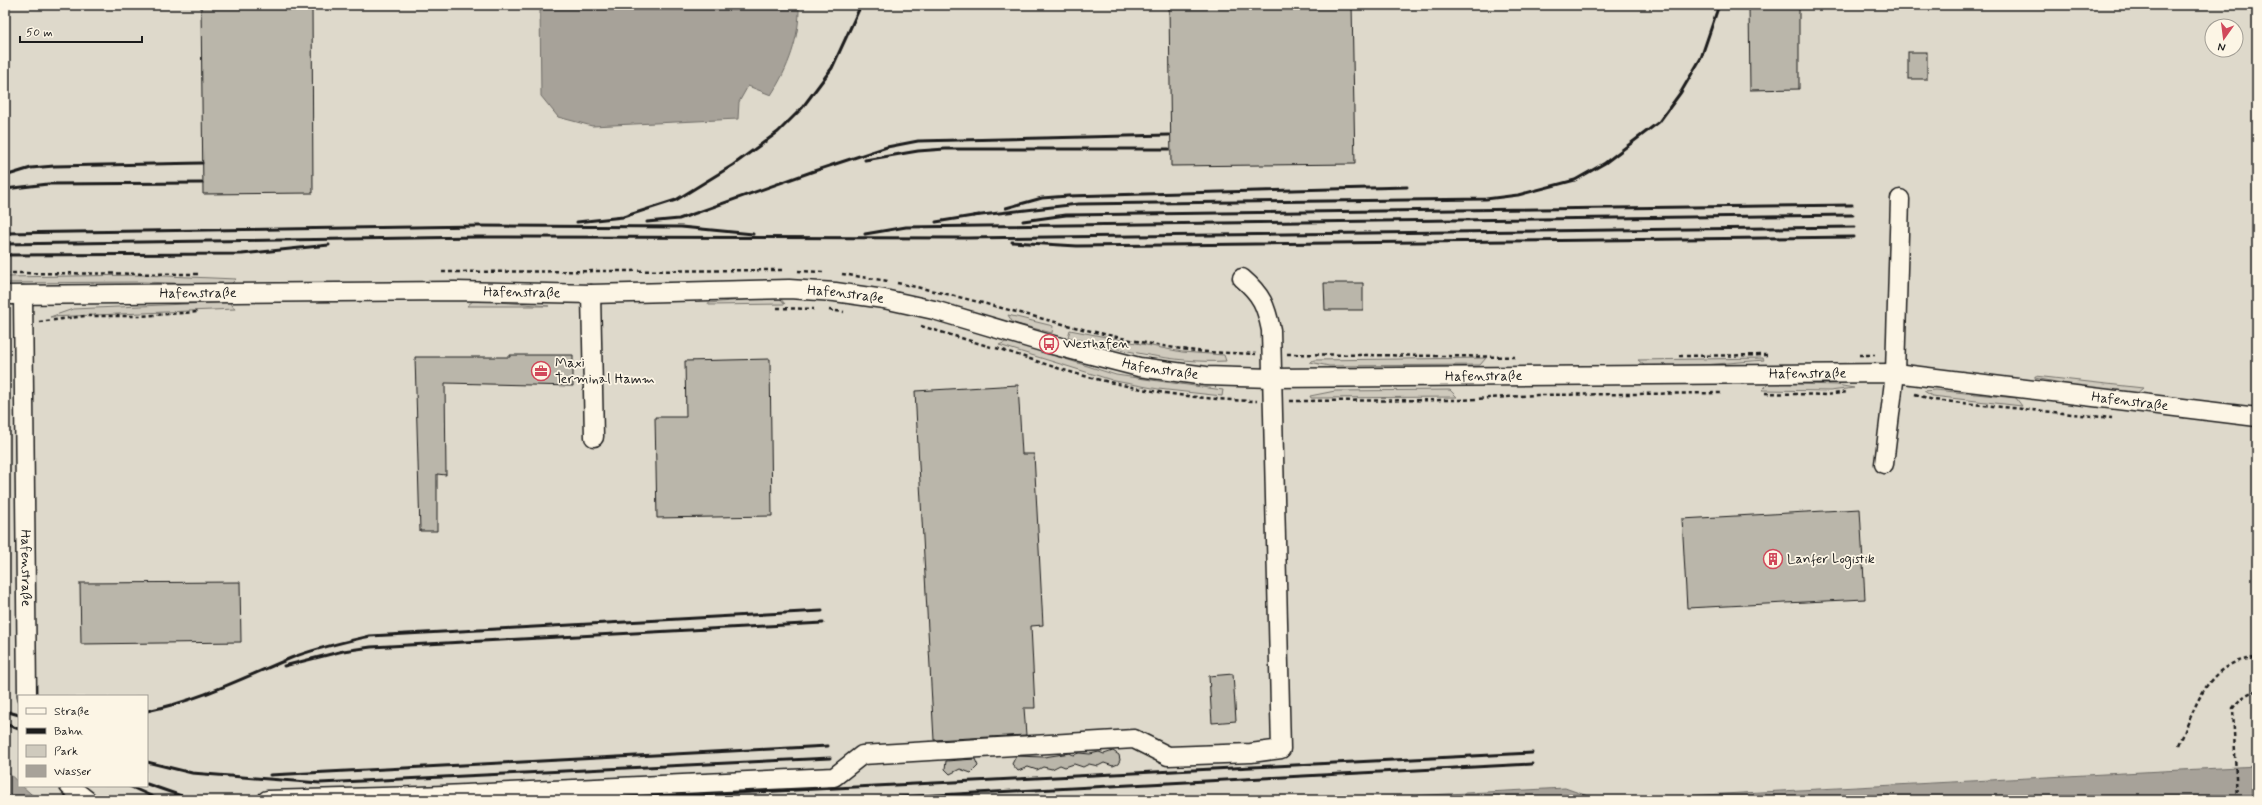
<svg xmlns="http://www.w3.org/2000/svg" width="2262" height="805" font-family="Mynerve,sans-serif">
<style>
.built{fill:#ded9cb;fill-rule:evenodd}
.green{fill:#cfcabd;stroke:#76736c}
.water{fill:#a7a299;stroke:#6f6c67}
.building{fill:#bab6aa;stroke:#1c1c1c}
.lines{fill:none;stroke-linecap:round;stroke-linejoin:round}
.minor-casing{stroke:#1c1c1c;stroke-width:21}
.path{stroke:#1c1c1c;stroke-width:2.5;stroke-dasharray:4 3;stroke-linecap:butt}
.minor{stroke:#fcf5e5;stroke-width:18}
.rail{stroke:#1c1c1c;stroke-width:3}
.labels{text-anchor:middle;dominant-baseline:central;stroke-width:3.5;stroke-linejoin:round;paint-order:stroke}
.street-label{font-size:14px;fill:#1c1c1c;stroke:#fcf5e5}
.poi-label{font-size:14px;fill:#1c1c1c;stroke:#fcf5e5;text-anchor:start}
</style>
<rect width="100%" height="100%" fill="#eee8d9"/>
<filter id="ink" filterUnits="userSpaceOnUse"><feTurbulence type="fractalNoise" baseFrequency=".025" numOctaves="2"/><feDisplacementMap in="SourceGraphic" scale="8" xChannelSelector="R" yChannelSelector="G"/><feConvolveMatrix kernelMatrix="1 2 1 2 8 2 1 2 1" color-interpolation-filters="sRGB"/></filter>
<g filter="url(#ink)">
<path class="built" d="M5 5H2257V766L1609 800H1599L1565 788 1331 800H38L22 786H147V696H19V783L5 770ZM2212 26H2236V50H2212Z"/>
<g class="green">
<polygon points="142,275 236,279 230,285 142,282 5,283 5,277"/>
<polygon points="779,297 785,304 709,305 708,303"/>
<polygon points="474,300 549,306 467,306"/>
<polygon points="230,302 235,309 50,317 73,309"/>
<polygon points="1008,315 1053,326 1052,333 1013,323"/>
<path d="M1070 330 1182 352 1224 355 1226 361C1173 364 1119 349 1068 337Z"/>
<polygon points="1008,341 1116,375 1223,390 1222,396 1158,389 1115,381 999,345"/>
<polygon points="1486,358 1480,365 1329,366 1310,362 1314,360"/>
<polygon points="1763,358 1764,360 1704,365 1645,366 1638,360"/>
<polygon points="2035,376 2143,388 2136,394 2088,388 2035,378"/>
<polygon points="1769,383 1837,385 1854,388 1830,391 1762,390"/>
<polygon points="1450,390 1457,397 1311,398 1310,396 1335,391"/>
<polygon points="1935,390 2016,398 2022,406 1932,396 1924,391"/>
</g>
<g class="water">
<path d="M540 5H799C800 37 788 69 771 95L748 86 739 102 738 119 592 126 558 117 541 96Z"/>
<polygon points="2257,766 2257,800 1609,800"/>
<polygon points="5,770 19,783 19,786 22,786 38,800 5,800"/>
<polygon points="1565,788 1599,800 1331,800"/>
</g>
<g class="building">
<polygon points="201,5 312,5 313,193 203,194"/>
<polygon points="1169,5 1352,5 1355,164 1171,166"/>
<polygon points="1749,5 1799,5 1799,89 1750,90"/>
<rect x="1908" y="52" width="19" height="27"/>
<polygon points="1324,283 1363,283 1363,310 1325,310"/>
<polygon points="510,355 573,355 573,386 445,383 446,475 437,474 437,531 420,531 415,357 510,357"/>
<polygon points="770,359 772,516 657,518 655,417 686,417 685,361"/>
<polygon points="1018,385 1022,454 1034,454 1043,625 1031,626 1035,708 1024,708 1026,735 934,740 915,391"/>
<polygon points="1860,509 1865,599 1687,608 1682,519"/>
<polygon points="240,582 241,642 81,644 80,583"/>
<polygon points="1233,674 1236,721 1212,723 1209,676"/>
<polygon points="1113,751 1119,755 1120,760 1118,764 1113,766 1104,763 1098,766 1089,764 1083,767 1074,764 1065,767 1060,765 1052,769 1043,767 1037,770 1028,767 1018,771 1012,764 1016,756 1044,757 1070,753 1073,755 1079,753 1090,754 1099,752 1104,754"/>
<polygon points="975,759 978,766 971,773 960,769 950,774 945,769 946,761"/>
</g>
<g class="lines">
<defs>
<g id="minor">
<polyline points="591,294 594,437"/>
<path id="s1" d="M5 295 454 291 591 294 789 289 835 292 884 299 934 310 1049 344 1139 367 1206 376 1271 378 1895 373 2257 417"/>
<path id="s2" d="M23 295 27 696"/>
<polyline points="1884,464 1895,373 1900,199"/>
<polyline points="69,786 87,800"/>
<path d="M267 800 420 796 834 777 862 755 1134 739 1168 756 1251 753 1281 749 1271 330C1266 306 1262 295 1242 278"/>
</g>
</defs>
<use href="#minor" class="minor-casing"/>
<g class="path">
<polyline points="798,271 823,272"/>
<polyline points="442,272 785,270"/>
<polyline points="5,273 201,274"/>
<polyline points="842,274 888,281"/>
<path d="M897 283C997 303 1094 338 1196 351 1215 353 1236 353 1256 354"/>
<polyline points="777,308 814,309"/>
<polyline points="829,310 844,312"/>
<polyline points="39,322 85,316 141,316 198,312"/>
<polyline points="921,326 991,347"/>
<path d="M996 348C1032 359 1068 373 1105 381 1154 393 1206 400 1257 401"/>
<polyline points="1287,354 1518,357"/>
<polyline points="1859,355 1875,355"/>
<polyline points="1679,356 1770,355"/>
<polyline points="1765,393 1826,395 1848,392"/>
<polyline points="1915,394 1933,400 2112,418"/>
<polyline points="1290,401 1460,400 1537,395 1722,393"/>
<path d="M2179 745C2196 706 2207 660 2257 658"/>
<path d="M2237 800 2233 708C2240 699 2246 693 2257 691"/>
</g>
<use href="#minor" class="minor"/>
<g class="rail">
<polyline points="865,160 918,151 945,149 1169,149"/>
<polyline points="5,176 31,168 54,166 202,163"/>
<polyline points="5,189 48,184 202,183"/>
<polyline points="1006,208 1042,198 1068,196 1407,187"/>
<polyline points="973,216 1078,204 1486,199 1518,195 1575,180 1605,163 1659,122 1681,92 1701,58 1719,5"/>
<polyline points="1023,221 1066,215 1852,205"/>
<polyline points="577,222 623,217 676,200 733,165 778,132 802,108 832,68 861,5"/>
<polyline points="647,222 679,219 814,171 887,147 918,141 1169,135"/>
<polyline points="936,222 979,215"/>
<polyline points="5,233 479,226 681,227 753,234"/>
<polyline points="865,234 906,227 1853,215"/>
<polyline points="1012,242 1077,246 1854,237"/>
<polyline points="5,244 479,237 967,238 1855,227"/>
<polyline points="5,255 242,254 329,245"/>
<polyline points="284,666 343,651 371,647 823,623"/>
<polyline points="5,711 19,715"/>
<path d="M147 711C198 701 243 678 291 658 316 648 344 642 370 636L822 611"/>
<polyline points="5,724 19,729"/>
<polyline points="147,762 192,773 320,783 830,758"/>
<polyline points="270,775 828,746"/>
<polyline points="147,784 193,800"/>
<polyline points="129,786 160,800"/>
<polyline points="597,800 1532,753"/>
<polyline points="843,800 1532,764"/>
</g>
</g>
</g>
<defs>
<symbol id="bus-ring" viewBox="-11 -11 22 22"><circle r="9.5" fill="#fcf5e5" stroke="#d1495b" stroke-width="1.5"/><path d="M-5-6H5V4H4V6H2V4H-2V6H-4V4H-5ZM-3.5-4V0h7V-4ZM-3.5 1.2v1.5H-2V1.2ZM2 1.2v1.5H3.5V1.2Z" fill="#d1495b"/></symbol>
<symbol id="office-ring" viewBox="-11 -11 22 22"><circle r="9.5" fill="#fcf5e5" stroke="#d1495b" stroke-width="1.5"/><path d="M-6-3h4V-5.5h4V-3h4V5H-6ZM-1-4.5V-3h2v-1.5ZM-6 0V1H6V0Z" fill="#d1495b"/></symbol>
<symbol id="building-ring" viewBox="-11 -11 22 22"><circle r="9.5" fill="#fcf5e5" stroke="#d1495b" stroke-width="1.5"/><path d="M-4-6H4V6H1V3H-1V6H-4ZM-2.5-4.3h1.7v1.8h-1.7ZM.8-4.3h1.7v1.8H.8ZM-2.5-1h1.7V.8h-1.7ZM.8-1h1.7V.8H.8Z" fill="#d1495b"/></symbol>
</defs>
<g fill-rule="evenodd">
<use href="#bus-ring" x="1038" y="333" width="22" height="22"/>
<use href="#office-ring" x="530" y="360" width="22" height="22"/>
<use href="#building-ring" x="1762" y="548" width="22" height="22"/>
</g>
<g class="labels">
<g class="street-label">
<text stroke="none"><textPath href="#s1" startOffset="517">Hafenstraße</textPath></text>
<text stroke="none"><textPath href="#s1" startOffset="193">Hafenstraße</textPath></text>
<text stroke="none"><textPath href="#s1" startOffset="841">Hafenstraße</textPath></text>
<text stroke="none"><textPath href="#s1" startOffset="1165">Hafenstraße</textPath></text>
<text stroke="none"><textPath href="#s1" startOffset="1813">Hafenstraße</textPath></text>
<text stroke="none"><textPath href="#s1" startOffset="1489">Hafenstraße</textPath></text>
<text stroke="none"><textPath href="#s1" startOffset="2137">Hafenstraße</textPath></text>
<text stroke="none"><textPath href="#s2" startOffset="273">Hafenstraße</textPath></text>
</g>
<g class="poi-label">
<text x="1063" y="344">Westhafen</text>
<text x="555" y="363">Maxi<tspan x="555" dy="16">Terminal Hamm</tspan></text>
<text x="1787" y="559">Lanfer Logistik</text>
</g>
</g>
<rect width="2262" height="805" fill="none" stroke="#fcf5e5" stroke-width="20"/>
<rect x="10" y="10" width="2242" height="785" fill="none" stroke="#1c1c1c" stroke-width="1.5" filter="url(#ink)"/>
<rect x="18" y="695" width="130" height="92" fill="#fcf5e5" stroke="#a29e95"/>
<rect x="26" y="708" width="20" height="6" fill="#fcf5e5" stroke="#a29e95"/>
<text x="54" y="715" font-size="12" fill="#1c1c1c">Straße</text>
<rect x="26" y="728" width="20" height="6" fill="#1c1c1c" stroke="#a29e95"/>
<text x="54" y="735" font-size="12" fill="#1c1c1c">Bahn</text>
<rect x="26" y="745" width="20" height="12" fill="#cfcabd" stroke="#a29e95"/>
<text x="54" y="755" font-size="12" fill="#1c1c1c">Park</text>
<rect x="26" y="765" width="20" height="12" fill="#a7a299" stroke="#a29e95"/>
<text x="54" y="775" font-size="12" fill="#1c1c1c">Wasser</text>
<g transform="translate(2224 38) rotate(194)"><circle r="19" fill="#fcf5e5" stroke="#a29e95"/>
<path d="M0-3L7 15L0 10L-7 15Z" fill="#d1495b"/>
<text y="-6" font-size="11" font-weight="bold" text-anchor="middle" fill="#1c1c1c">N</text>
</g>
<path d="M20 36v6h122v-6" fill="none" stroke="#1c1c1c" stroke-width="2"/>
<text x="26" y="36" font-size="12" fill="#1c1c1c" stroke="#fcf5e5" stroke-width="3" paint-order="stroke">50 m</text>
</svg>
